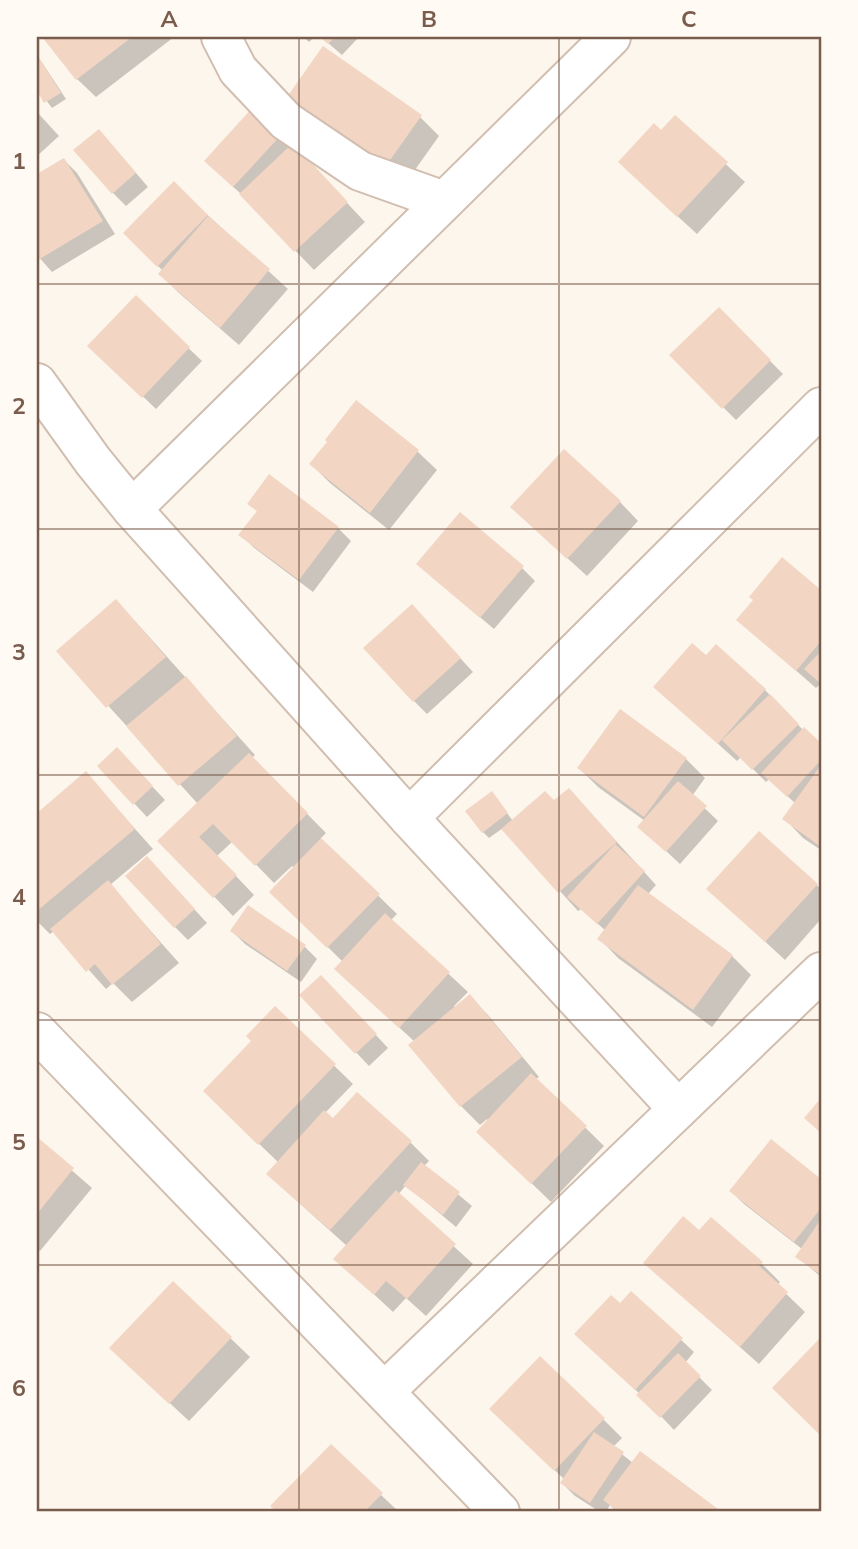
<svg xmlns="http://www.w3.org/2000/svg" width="858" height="1549" font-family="Mulish,sans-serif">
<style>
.shadow{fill:#0003}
.building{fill:#f3d5c3}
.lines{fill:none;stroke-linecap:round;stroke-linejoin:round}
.street-casing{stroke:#d1beb0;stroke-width:42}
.street{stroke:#fff;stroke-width:38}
.grid{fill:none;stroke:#7a5c4d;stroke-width:2;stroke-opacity:0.55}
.neatline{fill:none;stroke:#7a5c4d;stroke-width:2.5}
.grid-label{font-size:23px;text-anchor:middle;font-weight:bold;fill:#7a5c4d}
</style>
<rect width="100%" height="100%" fill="#fdf6ec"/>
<g class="shadow">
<polygon points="45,37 174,37 96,97 77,79"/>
<polygon points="303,37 315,37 309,42"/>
<polygon points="321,37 359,37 342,55"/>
<polygon points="37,55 66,99 52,108 37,88"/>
<polygon points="37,112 59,136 37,156"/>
<polygon points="420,117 439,136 400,191 303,122"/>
<polygon points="675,117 745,182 697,234 639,181 661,132"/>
<polygon points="282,134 365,222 314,270 240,193 219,174"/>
<polygon points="111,144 148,187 126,206 113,193"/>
<polygon points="64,160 77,173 115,234 52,272 37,255 37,176"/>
<polygon points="174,184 288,289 239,345 179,293 160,274 163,271 125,233"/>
<polygon points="136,298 202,361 156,409 103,358"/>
<polygon points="719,309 783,374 736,420 671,355"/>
<polygon points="357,403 418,452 437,470 389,530 330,483 311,464"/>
<polygon points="620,502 638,521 587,576 531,525"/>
<polygon points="249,504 338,528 351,541 313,592 253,547 241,534 258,512"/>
<polygon points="782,559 821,592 821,683 816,688 738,620 755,600"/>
<polygon points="522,568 535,581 494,629 431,576"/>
<polygon points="134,620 255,755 252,758 326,833 320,839 397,914 391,920 468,992 454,1006 456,1008 470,997 488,1015 539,1077 536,1079 604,1146 551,1202 497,1150 488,1121 487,1119 480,1125 461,1106 415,1042 355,987 343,962 272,892 294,868 292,866 274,883 233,841 217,856 254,895 233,916 160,841 198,804 59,652"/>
<polygon points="425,620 473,672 427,714 414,701"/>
<polygon points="716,647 765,690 803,730 821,745 821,850 803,838 785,819 796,804 769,779 766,782 741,757 737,761 655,687 707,657"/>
<polygon points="686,759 705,778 692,796 718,821 680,864 653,839 645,821 598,787 579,768"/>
<polygon points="130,763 165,800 147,817 99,766"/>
<polygon points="86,774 153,849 110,885 179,963 132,1002 113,983 106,989 54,931 50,934 37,921 37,815"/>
<polygon points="497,800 513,821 554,803 587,809 656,885 648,894 732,956 751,975 712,1027 618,958 600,939 606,931 581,909 578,911 503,828 489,838 483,832"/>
<polygon points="759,833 821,889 821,919 785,960 708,889"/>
<polygon points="159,871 207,923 188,940 175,927"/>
<polygon points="232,931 304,946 317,959 301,982 245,944"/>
<polygon points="334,990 388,1048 369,1066 302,995"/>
<polygon points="275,1008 353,1084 325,1113 333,1121 410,1142 429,1161 424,1166 472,1206 456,1227 406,1185 398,1195 473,1264 426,1316 406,1298 393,1312 336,1259 347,1246 287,1192 279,1163 224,1110 253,1041"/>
<polygon points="37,1140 92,1188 40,1251 37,1248"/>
<polygon points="771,1141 821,1181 821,1277 798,1257 802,1249 744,1204 731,1191"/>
<polygon points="645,1263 761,1263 780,1282 777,1285 805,1312 759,1364"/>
<polygon points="173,1283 250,1357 189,1421 131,1367"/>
<polygon points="631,1293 694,1352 685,1363 712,1390 674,1430 640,1394 589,1347"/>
<polygon points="603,1419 622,1438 613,1447 633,1463 640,1453 719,1512 617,1512 610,1505 606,1512 600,1512 575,1496 562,1483 564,1479 510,1428"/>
<polygon points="331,1446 381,1495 399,1512 279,1512 272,1506"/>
</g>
<g class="building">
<polygon points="42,37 132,37 76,80"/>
<polygon points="320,37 335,37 328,44"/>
<polygon points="323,46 422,115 381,173 282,104"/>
<polygon points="37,55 61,93 44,103 37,91"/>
<polygon points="253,107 283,133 233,187 204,161"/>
<polygon points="675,115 728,162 677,217 618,162 654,123 661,130"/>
<polygon points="99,129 136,173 112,194 73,150"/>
<polygon points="293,143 348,202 294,252 239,194"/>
<polygon points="64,158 103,221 38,260 37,174"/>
<polygon points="174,181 208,215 157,267 123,233"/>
<polygon points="208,216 270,269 220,328 158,274"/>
<polygon points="136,295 190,347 142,398 87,346"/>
<polygon points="719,307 771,360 722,409 669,355"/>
<polygon points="356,400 419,450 370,513 309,464 327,442 325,440"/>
<polygon points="564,449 621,501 567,559 510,507"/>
<polygon points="269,474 339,527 299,580 238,535 257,511 247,504"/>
<polygon points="460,512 524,566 480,618 416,564"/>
<polygon points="782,557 821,590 821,641 796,671 736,620 753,600 749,597"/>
<polygon points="116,599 166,657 106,708 56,651"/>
<polygon points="412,604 461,658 413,702 363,648"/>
<polygon points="692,643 706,655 716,644 766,689 718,744 653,687"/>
<polygon points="821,651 821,684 804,669"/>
<polygon points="186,676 237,736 178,786 126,726"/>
<polygon points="770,694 799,724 752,770 722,740"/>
<polygon points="620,709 687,758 644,817 577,768"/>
<polygon points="804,727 821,743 821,760 787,797 761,773"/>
<polygon points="117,747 153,786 133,805 97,766"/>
<polygon points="249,753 308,813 255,866 213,824 199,837 237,875 213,898 157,841"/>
<polygon points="821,765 821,847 782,819"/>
<polygon points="86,771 135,829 37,911 37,813"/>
<polygon points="678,781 707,806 666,852 637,827"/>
<polygon points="569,788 617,842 558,893 501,829 545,791 554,800"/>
<polygon points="492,791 508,813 482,833 465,811"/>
<polygon points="759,831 818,884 765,942 706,889"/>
<polygon points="321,838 380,894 327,948 269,892"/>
<polygon points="615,844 645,871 597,924 567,897"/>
<polygon points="147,856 195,909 174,928 125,876"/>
<polygon points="108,880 161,944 112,985 95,964 86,972 50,929"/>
<polygon points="638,885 733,955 693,1010 597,939"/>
<polygon points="248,905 306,945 287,971 230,931"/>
<polygon points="385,913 450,972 399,1028 334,969"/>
<polygon points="321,975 377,1034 355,1054 299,995"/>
<polygon points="470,994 522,1057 460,1107 408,1045"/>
<polygon points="275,1006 336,1064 258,1145 203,1091 251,1041 246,1036"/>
<polygon points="531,1073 587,1126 531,1184 476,1132"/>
<polygon points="357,1092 412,1141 330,1230 266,1174 324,1110 333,1118"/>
<polygon points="821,1098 821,1133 804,1118"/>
<polygon points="37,1137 74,1168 37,1214"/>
<polygon points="771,1139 821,1179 821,1208 794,1242 729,1191"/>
<polygon points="421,1162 460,1192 443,1215 403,1185"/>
<polygon points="396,1190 456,1244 407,1299 386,1281 374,1295 333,1259"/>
<polygon points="683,1216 699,1230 711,1217 763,1262 759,1266 788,1292 740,1347 643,1263"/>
<polygon points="821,1219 821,1275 795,1257"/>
<polygon points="173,1281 232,1337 169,1404 109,1348"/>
<polygon points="631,1291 683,1338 635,1390 574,1334 611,1295 620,1303"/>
<polygon points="821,1337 821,1436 772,1388"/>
<polygon points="678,1353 701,1376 660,1418 636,1395"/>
<polygon points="540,1356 605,1418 554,1471 489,1409"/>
<polygon points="594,1432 624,1452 590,1503 560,1483"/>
<polygon points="331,1444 383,1493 364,1512 277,1512 270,1506"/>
<polygon points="640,1451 722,1512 619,1512 603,1500"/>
</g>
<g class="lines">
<defs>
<g id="street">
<polyline points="221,37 238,70 286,121 360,171 444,201"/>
<polyline points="37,383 93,461 132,509 409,818 678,1109"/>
<polyline points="132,509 611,37"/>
<polyline points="409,818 821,407"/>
<polyline points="37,1032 500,1512"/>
<polyline points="385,1391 821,972"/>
</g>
</defs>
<use href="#street" class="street-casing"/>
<use href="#street" class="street"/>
</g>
<path class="grid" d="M299 37V1512M559 37V1512M37 284H821M37 529H821M37 775H821M37 1020H821M37 1265H821"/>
<rect width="858" height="1549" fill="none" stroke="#fffaf3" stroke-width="77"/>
<rect x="38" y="38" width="782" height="1472" class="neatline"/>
<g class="grid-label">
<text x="169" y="27">A</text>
<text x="429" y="27">B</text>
<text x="689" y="27">C</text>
<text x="19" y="169">1</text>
<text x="19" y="414">2</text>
<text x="19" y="660">3</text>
<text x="19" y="905">4</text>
<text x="19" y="1150">5</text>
<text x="19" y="1396">6</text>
</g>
</svg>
